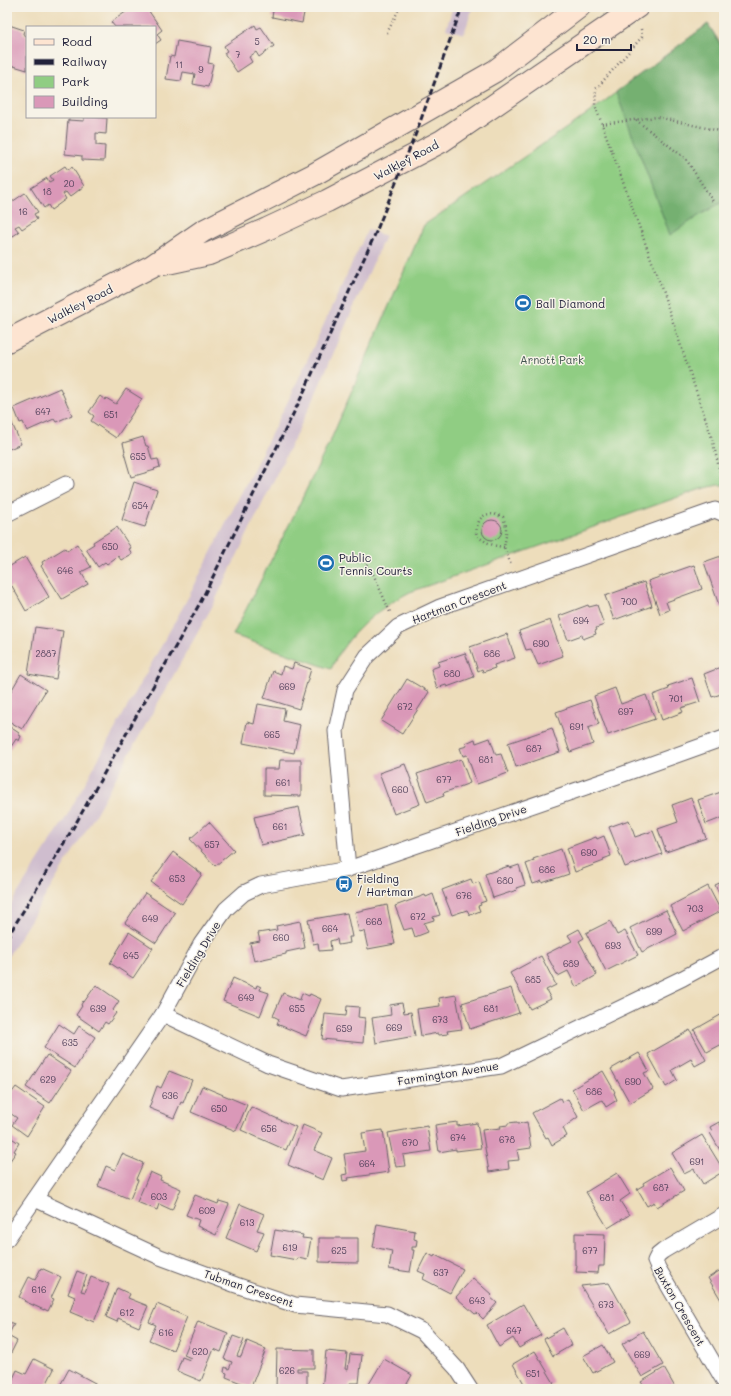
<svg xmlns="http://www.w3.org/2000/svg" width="731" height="1396" font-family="Mali,sans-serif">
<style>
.industrial{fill:#cfbdce}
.green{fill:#90cd83;stroke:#59785f}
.forest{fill:#74b071;stroke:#4b6956}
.building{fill:#da98b8}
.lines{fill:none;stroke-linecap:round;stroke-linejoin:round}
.minor-casing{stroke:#696368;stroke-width:17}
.secondary-casing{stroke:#696368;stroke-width:24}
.path{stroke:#696368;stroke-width:2.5;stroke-dasharray:1 3;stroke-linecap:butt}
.minor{stroke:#fff;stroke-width:15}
.secondary{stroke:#fde4d1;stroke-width:22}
.rail{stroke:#22223b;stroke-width:3;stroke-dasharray:6 3;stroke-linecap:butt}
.labels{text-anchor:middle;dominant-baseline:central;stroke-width:3;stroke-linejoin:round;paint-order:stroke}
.number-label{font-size:9px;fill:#50405a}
.street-label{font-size:11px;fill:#22223b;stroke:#f7f3e8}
.poi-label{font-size:11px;fill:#22223b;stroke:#f7f3e8;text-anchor:start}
.park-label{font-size:11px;fill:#435551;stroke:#f7f3e8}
</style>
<rect width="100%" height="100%" fill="#f7f3e8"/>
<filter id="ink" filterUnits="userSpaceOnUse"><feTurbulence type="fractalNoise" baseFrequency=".025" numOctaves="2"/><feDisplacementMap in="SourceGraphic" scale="8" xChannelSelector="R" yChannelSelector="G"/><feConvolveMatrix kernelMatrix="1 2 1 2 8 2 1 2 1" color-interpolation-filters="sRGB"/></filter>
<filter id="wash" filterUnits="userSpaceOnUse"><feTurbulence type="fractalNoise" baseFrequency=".012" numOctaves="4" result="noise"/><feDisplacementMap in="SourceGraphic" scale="16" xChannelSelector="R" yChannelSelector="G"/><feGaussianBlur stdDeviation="0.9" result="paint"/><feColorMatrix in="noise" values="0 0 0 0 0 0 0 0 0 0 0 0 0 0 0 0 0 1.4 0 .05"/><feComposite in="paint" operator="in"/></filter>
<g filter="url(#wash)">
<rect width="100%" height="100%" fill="#edddbb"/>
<g class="industrial">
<polygon points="453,7 473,7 464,34 446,29"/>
<polygon points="368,229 385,236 312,402 212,607 87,829 7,958 7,910 65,819 189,596 292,393"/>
</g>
<path class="green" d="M708 24 724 50V485H718L701 489 410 592C377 609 347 634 331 669L233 635 290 523 332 437 424 225 590 112Z"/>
<polygon class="forest" points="708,24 724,50 724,201 700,215 670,235 616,92"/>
<g id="blocks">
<g class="building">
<polygon points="133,7 138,7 141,11 146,7 162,30 157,34 161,40 155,44 155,27 115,27 111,22"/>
<polygon points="267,7 305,8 302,23 272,17 273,11 267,9"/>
<polygon points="9,25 24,30 23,34 27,36 27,70 7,64 7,30"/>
<polygon points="255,25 257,29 261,27 274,46 259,57 256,52 249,57 252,62 237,72 224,53 227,51 224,46"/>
<polygon points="177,41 211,47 208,63 213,64 208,87 193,84 195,74 183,72 181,81 166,79 170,56 174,57"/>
<polygon points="84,117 107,118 106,134 96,133 96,145 105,146 104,161 82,160 82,156 65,154 68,120 84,121"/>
<polygon points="65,166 68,170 72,167 84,186 70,197 66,192 63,194 66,199 51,210 48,205 44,208 31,188 47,178 49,182 53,180 50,176"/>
<polygon points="25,193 38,212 34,214 37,219 22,229 19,225 15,227 19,232 7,240 7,207 9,210 12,208 9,204"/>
<polygon points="60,388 72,415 56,422 54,419 27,431 23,422 20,423 14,408"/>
<polygon points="126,389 142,399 116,438 91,421 94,416 89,412 100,396 105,400 106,398 116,404"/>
<polygon points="11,421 21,444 7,450 7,422"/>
<polygon points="143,437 146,446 148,446 152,460 158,459 160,467 154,469 155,470 131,477 124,453 125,452 123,443"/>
<polygon points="134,482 157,490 145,527 122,520"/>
<circle cx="492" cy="530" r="10"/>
<polygon points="117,527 131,548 129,549 132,554 121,560 118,556 107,564 105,562 98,567 86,549 94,544 93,542"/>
<polygon points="77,544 91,567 81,572 88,584 62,599 41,566 43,564 42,562 65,548 67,551"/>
<polygon points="724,555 724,607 720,608 704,562"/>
<polygon points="25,557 49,597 26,611 12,586 9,588 7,586 7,568"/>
<polygon points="694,565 702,589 666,602 669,610 660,614 648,581"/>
<polygon points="644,582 652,606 614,620 605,596"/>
<polygon points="588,605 589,607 597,605 604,625 596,628 597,630 595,631 596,634 583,639 582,635 568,640 559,616"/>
<polygon points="550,620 563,656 538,665 531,649 526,650 519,631"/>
<polygon points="35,627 63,631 56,679 28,674"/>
<polygon points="507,634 515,658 494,665 495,668 483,672 482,669 478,671 470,647"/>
<polygon points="465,653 474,677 447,687 446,685 437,688 431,669 439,666 438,662"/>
<polygon points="294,663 311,669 299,709 264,698 273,671 281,674 283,666 292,669"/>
<polygon points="724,666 724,693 712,697 704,674"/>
<polygon points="21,674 46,690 22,729 7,720 7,698"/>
<polygon points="692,678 700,702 681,708 683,712 662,720 653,695 669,689 668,686"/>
<polygon points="407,679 429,692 402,734 381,721"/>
<polygon points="615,688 621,704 646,695 655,719 608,735 594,696"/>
<polygon points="590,700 599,724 588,728 593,744 570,752 556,712"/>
<polygon points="258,704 285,709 283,721 300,725 294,753 243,743 247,722 254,724"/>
<polygon points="7,725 19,733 19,735 21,736 19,741 16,739 7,753"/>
<polygon points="552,728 560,752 516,767 508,743"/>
<polygon points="490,738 496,755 501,754 508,773 477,784 467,755 463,756 460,748 467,746 466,743 475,739 476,743"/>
<polygon points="461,759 470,783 443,793 444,796 427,802 417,774"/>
<polygon points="280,760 301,760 301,796 264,795 264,769 279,769"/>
<polygon points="405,764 420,804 394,814 379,773"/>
<polygon points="724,791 724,817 706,824 698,800"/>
<polygon points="691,798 706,838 666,852 658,829 678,822 672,805"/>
<polygon points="299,807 305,835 261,845 254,817"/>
<polygon points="629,820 635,837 653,831 662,854 625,867 609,827"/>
<polygon points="209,822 234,850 215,866 190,839"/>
<polygon points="604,836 611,856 603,859 604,861 575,872 567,848 596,837 597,839"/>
<polygon points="561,849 569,874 542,883 542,881 533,884 526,864 534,861 533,859"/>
<polygon points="173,852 202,874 182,904 151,882"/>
<polygon points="519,865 525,885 516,888 517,890 493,898 485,874 509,866 510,868"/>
<polygon points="471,879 473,884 479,882 486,901 480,903 481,905 478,906 480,911 470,915 467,910 452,915 442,890"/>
<polygon points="724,881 724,904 715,885"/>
<polygon points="708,886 721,911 683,931 670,906"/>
<polygon points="145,893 175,913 156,943 125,923"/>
<polygon points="433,894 440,915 433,917 434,920 424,923 428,932 415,937 412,928 404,930 395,906 425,895 426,897"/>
<polygon points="387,905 395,944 368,949 364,931 359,932 355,912"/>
<polygon points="666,910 677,934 642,952 630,928"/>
<polygon points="347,913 352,937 349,937 350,943 338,945 337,939 330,941 331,950 319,951 318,943 313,944 308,920"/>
<polygon points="300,921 305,948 286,952 286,954 254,961 250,943 260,941 258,933 277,930 276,926"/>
<polygon points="610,921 617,935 625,931 638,955 606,971 586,933"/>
<polygon points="579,929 584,938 579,941 597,975 576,987 568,971 558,976 546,954 572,941 568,935"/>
<polygon points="129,932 153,948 133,978 110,963"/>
<polygon points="541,956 556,985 546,990 551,999 530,1009 510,973"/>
<polygon points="233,978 256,988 257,985 261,987 260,990 269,993 260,1016 223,1001"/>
<polygon points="96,985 119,1001 113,1010 116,1013 108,1024 105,1022 99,1031 76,1015 82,1006 81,1005 83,1001 84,1002"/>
<polygon points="511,988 519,1013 470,1029 462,1003"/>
<polygon points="283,993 300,1000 302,993 309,996 310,994 321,999 306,1036 277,1024 279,1019 273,1016"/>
<polygon points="456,995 462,1029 447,1031 448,1034 439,1035 438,1033 421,1036 417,1009 440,1006 439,998"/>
<polygon points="402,1003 404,1013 411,1012 415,1036 376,1043 372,1018 391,1015 390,1005"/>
<polygon points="347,1006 359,1007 358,1017 365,1018 363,1043 322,1039 325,1014 346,1016"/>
<polygon points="724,1013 724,1043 707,1052 694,1030"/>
<polygon points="59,1024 74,1034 79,1026 95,1037 75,1068 44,1048"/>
<polygon points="690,1030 706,1060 695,1066 691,1059 672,1070 677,1080 666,1087 648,1054"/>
<polygon points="639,1053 649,1071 644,1073 653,1089 630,1103 611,1069"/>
<polygon points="47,1055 71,1071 50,1103 26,1087"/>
<polygon points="169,1071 192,1080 183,1103 181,1102 174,1118 149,1108 157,1086 161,1088"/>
<polygon points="603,1071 615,1092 614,1093 617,1100 606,1107 602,1100 584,1110 572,1089"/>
<polygon points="202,1086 247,1105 236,1131 191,1112"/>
<polygon points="16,1087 45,1107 27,1136 12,1125 17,1118 7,1111 7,1099"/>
<polygon points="560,1098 562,1102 568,1099 578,1117 563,1128 567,1136 552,1145 548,1137 546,1138 532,1113"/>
<polygon points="251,1107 296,1127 286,1150 241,1130"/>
<polygon points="457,1122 457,1126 477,1123 481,1148 456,1151 456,1149 439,1152 435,1125"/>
<polygon points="517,1122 518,1124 527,1122 531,1148 517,1150 519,1160 508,1161 509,1169 489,1172 482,1130 501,1128 500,1126 508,1125 508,1123"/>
<polygon points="719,1122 721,1126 724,1126 724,1157 710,1133 712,1131 710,1127"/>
<polygon points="303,1125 322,1133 314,1150 332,1158 323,1180 288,1165"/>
<polygon points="427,1126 431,1151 403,1155 405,1166 396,1167 394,1157 393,1157 388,1133"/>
<polygon points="383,1130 389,1172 348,1178 349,1180 343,1181 342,1175 347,1174 344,1154 365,1151 362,1133"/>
<polygon points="7,1135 19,1143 14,1151 16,1152 7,1165"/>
<polygon points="702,1135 724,1171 703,1184 694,1169 684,1174 672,1153"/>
<polygon points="122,1154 143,1163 136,1179 138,1180 130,1199 98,1186 106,1166 115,1170"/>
<polygon points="670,1167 684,1191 657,1207 654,1202 647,1206 637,1189 644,1185 643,1183"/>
<polygon points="150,1172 161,1177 160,1180 181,1189 172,1210 159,1204 157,1210 137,1202"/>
<polygon points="617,1173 630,1194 620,1201 629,1215 608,1228 586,1192"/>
<polygon points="195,1195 218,1204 219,1201 229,1204 216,1235 197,1226 199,1220 186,1215"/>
<polygon points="240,1204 264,1214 257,1230 264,1232 256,1251 226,1238"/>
<polygon points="377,1224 415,1231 414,1239 417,1240 416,1247 412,1247 412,1250 414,1250 410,1272 389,1269 392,1251 373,1247"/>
<polygon points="275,1230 303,1235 302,1238 311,1239 307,1260 298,1258 297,1260 270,1255"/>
<polygon points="575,1233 605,1234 604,1266 599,1266 598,1273 576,1272 577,1265 575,1265"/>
<polygon points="319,1238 358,1238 358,1263 319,1262"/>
<polygon points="427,1253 434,1257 435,1255 463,1269 450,1293 423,1279 425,1274 418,1271"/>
<polygon points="41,1268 61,1277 51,1298 54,1299 48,1311 44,1309 44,1310 24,1301 25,1300 19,1297 29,1277 35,1280"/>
<polygon points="724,1268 724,1305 708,1278"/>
<polygon points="77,1271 87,1275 81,1291 85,1292 91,1277 109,1284 94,1322 70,1312 75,1297 68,1294"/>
<polygon points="473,1278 492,1295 490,1297 497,1303 483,1319 477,1313 475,1314 456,1297"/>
<polygon points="609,1283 631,1322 609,1334 581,1286"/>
<polygon points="117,1288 130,1294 128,1298 148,1306 139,1327 118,1318 117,1322 106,1317"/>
<polygon points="157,1304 187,1317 173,1350 149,1340 156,1325 149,1322"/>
<polygon points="523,1304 541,1335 519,1348 513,1338 499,1347 487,1325"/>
<polygon points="7,1321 14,1324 8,1336 17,1341 7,1361"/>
<polygon points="198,1321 228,1333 221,1352 214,1349 201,1381 177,1371 182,1357 190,1360 191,1358 184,1355"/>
<polygon points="563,1328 572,1345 553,1356 544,1339"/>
<polygon points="643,1331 663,1365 642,1377 622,1344"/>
<polygon points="233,1336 244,1340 237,1356 241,1357 247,1341 266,1349 251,1387 226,1377 227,1373 224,1372 225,1367 229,1369 232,1362 224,1359"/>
<polygon points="603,1345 613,1362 593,1373 583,1356"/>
<polygon points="277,1349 314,1350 314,1368 297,1368 297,1371 307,1371 307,1389 276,1389"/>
<polygon points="326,1351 347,1353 345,1369 348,1370 350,1354 362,1355 359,1383 350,1383 349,1389 322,1389"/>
<polygon points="535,1351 554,1383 543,1389 527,1389 513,1364"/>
<polygon points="34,1359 54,1369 46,1385 48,1386 46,1389 8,1389 17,1370 26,1374"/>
<polygon points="384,1359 412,1375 404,1389 366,1389"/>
<polygon points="664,1368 676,1389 646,1389 641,1382"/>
<polygon points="69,1369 95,1383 92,1389 58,1389"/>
</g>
</g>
</g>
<g filter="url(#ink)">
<use href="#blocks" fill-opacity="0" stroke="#696368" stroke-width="1"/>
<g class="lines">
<defs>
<g id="minor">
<polyline points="7,514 66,484"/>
<polyline points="348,869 336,731 345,690 367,656 398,627 440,607 715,510 724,514"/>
<polyline points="163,1014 268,1064 341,1089 501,1066 683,978 724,956"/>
<polyline points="35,1199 160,1257 236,1285 295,1305 387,1314 422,1331 457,1369 470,1389"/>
<polyline points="724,1215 663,1251 658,1255 655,1261 658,1268 724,1381"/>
<polyline points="7,1239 163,1014 201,944 226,909 244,893 261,885 348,869 615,777 724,738"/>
</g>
<g id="secondary">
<polyline points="163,264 209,254 267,229 327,201 442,141 637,7"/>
<polyline points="7,341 152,266 203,231 313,175 495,71 579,7"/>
</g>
</defs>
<use href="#minor" class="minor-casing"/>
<use href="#secondary" class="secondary-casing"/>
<g class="path">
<polyline points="641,29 642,37 596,89 595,105 659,281 712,438 724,489"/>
<polyline points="387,33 400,7"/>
<polyline points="636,120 686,159 714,203"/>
<polyline points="602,124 657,117 724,132"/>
<path d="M504 547C492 546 485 542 476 535 477 516 485 510 503 517L506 526V536L504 547 511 565"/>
<polyline points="358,556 371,569 390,612"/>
</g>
<use href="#minor" class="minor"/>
<use href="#secondary" class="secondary"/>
<polyline class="rail" points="7,938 76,823 200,603 302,396 376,232 416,133 462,7"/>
</g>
</g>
<defs>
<symbol id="stadium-disc" viewBox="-11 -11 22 22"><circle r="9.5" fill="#1f6fb2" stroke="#f7f3e8"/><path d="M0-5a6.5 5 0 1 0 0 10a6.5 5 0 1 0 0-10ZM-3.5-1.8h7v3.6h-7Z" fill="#fff"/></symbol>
<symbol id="bus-disc" viewBox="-11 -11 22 22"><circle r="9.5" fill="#1f6fb2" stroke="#f7f3e8"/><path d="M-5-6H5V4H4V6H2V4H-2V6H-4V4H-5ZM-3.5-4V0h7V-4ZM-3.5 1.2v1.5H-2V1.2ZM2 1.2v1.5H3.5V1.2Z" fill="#fff"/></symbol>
</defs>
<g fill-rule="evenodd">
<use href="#stadium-disc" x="513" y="293" width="20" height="20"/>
<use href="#stadium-disc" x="316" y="553" width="20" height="20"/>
<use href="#bus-disc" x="334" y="874" width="20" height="20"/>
</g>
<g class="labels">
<g class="number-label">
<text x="257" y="41">5</text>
<text x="238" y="54">7</text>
<text x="179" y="64">11</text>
<text x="201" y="69">9</text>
<text x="69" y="183">20</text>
<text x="47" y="191">18</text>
<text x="23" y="211">16</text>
<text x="43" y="411">647</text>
<text x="111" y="414">651</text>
<text x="138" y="456">655</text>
<text x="140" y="505">654</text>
<text x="110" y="546">650</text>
<text x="65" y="570">646</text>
<text x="629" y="601">700</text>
<text x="581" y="620">694</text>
<text x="541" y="643">690</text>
<text x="46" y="653">2887</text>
<text x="492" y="653">686</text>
<text x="452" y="673">680</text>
<text x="287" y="686">669</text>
<text x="676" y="698">701</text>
<text x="405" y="706">672</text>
<text x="626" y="711">697</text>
<text x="577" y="726">691</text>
<text x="272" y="734">665</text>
<text x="534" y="748">687</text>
<text x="486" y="759">681</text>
<text x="444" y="779">677</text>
<text x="283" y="782">661</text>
<text x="400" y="789">660</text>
<text x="280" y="826">661</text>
<text x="212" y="844">657</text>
<text x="589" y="852">690</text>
<text x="547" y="869">686</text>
<text x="177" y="878">653</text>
<text x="505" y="880">680</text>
<text x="464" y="895">676</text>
<text x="695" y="908">703</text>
<text x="418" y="916">672</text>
<text x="150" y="918">649</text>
<text x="374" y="921">668</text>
<text x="330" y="928">664</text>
<text x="654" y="931">699</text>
<text x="281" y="937">660</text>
<text x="613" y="945">693</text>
<text x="131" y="955">645</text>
<text x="571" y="963">689</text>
<text x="533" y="979">685</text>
<text x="246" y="997">649</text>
<text x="98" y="1008">639</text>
<text x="297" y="1008">655</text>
<text x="491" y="1008">681</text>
<text x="440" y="1019">673</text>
<text x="394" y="1027">669</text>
<text x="344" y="1028">659</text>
<text x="70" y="1042">635</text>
<text x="48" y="1079">629</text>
<text x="633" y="1081">690</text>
<text x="594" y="1091">686</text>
<text x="170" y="1095">636</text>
<text x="219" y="1108">650</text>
<text x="269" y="1128">656</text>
<text x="458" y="1137">674</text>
<text x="507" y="1139">678</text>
<text x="410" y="1142">670</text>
<text x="697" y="1161">691</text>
<text x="367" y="1163">664</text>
<text x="661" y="1187">687</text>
<text x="159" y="1196">603</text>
<text x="607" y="1197">681</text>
<text x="207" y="1210">609</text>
<text x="247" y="1222">613</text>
<text x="290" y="1247">619</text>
<text x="339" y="1250">625</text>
<text x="590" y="1250">677</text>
<text x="441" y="1272">637</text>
<text x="39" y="1289">616</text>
<text x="477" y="1300">643</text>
<text x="606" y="1304">673</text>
<text x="127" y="1312">612</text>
<text x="514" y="1330">647</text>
<text x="166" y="1332">616</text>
<text x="200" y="1351">620</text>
<text x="642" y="1354">669</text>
<text x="287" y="1370">626</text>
<text x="533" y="1373">651</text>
</g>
<g class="street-label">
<text transform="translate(406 160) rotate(-28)">Walkley Road</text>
<text transform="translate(80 304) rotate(-27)">Walkley Road</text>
<text transform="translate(459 602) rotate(-21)">Hartman Crescent</text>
<text transform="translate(491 820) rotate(-19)">Fielding Drive</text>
<text transform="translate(198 954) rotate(-59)">Fielding Drive</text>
<text transform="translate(448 1073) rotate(-9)">Farmington Avenue</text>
<text transform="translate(249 1288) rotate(19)">Tubman Crescent</text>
<text transform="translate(680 1306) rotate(60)">Buxton Crescent</text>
</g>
<g class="poi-label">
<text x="536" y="303">Ball Diamond</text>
<text x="339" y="557">Public<tspan x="339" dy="13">Tennis Courts</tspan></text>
<text x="357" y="878">Fielding<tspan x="357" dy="13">/ Hartman</tspan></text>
</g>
<g class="park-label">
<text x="552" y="359">Arnott Park</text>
</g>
</g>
<rect width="731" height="1396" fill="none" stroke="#f7f3e8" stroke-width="24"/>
<rect x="26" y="26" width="130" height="92" fill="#f7f3e8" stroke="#a29fa3"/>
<rect x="34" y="39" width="20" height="6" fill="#fde4d1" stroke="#a29fa3"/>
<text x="62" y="46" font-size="12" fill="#22223b">Road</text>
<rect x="34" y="59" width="20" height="6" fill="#22223b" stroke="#a29fa3"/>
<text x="62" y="66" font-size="12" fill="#22223b">Railway</text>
<rect x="34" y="76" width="20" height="12" fill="#90cd83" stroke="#a29fa3"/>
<text x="62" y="86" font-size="12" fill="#22223b">Park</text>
<rect x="34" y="96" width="20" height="12" fill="#da98b8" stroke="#a29fa3"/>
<text x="62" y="106" font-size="12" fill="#22223b">Building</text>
<path d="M577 44v6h54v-6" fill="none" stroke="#22223b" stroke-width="2"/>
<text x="583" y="44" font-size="12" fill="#22223b" stroke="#f7f3e8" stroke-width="3" paint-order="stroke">20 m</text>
</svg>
